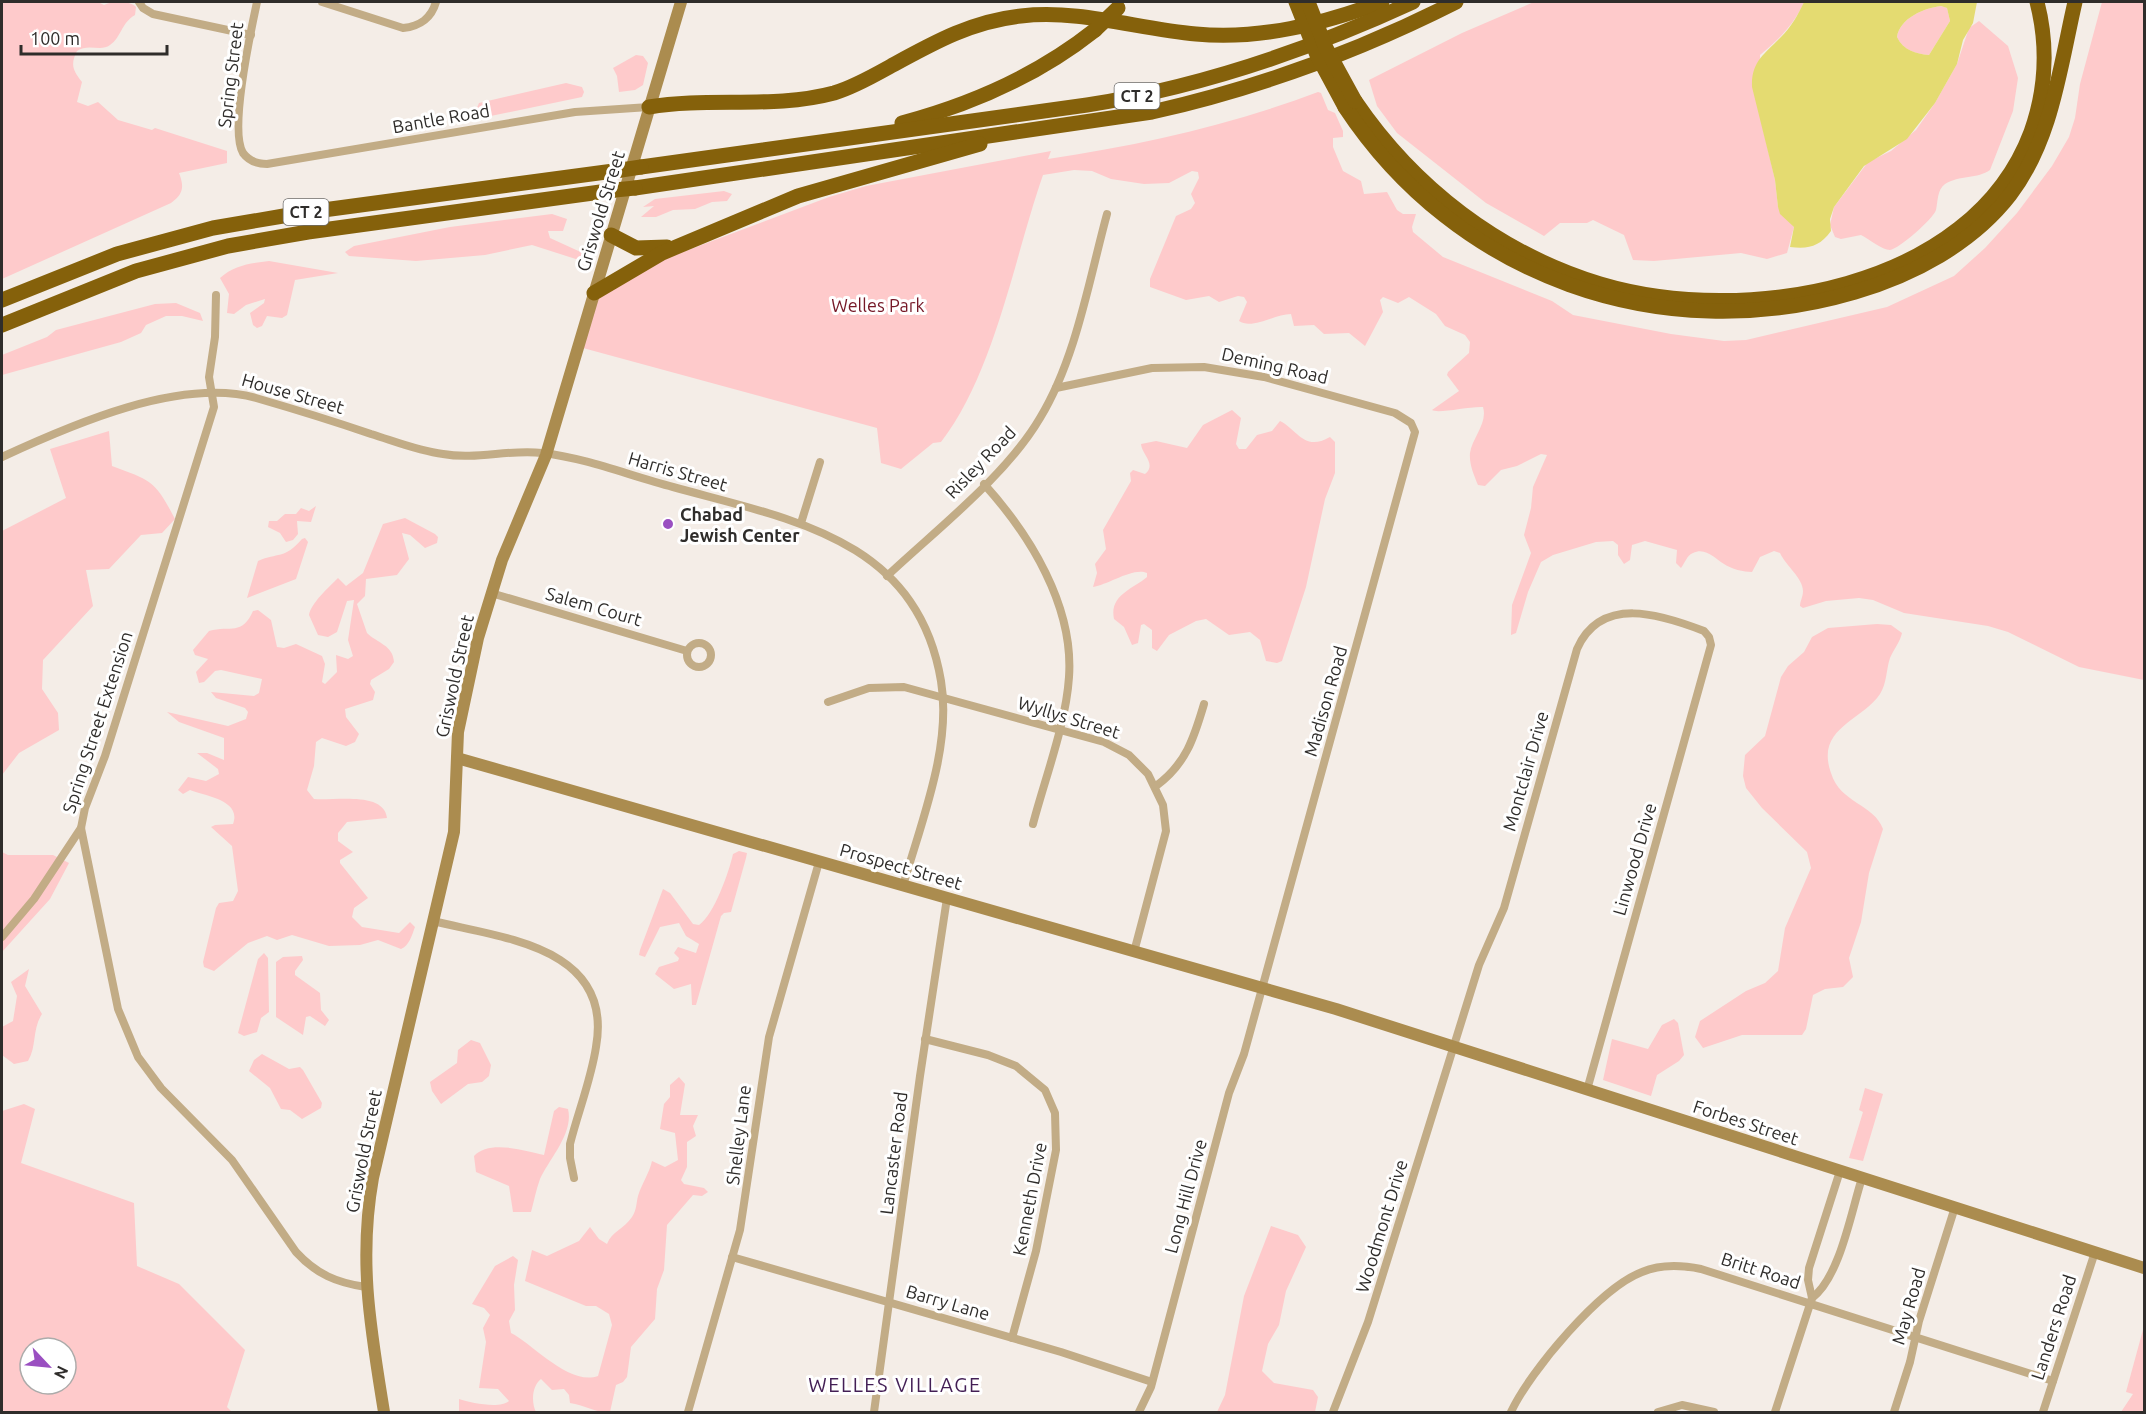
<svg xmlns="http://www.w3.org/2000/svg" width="2146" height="1414" font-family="Ubuntu,sans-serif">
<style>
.green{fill:#fecacb;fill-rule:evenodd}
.water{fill:#e4db71;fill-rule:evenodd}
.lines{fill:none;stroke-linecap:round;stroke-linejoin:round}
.minor{stroke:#c2ac86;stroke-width:8}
.secondary{stroke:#ab8c4f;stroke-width:12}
.motorway{stroke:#85610b;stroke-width:15}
.motorway-bridge{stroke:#85610b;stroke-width:15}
.poi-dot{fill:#9a4fc1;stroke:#fff;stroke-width:2}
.labels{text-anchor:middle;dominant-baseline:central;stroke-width:6;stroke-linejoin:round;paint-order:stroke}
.shield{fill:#fff;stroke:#6d6c6b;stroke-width:1.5}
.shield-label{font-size:16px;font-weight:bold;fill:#2f2d2b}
.street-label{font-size:18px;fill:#2f2d2b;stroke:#fff}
.park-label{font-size:18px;fill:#751827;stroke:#fff}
.poi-label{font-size:18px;font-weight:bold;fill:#2f2d2b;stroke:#fff;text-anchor:start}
.neighbourhood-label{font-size:20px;letter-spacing:1.5px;fill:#431f55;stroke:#fff}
</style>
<rect width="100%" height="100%" fill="#f4ede7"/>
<g class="green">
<path d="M2 2H98L104 5C114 1 128 0 136 7L135 15C121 23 121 38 110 45 101 52 88 43 77 51 70 65 73 70 82 82L77 102 88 106 98 102 118 120 152 130 155 128 227 151V163L179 173C184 186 184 194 171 203L2 279Z"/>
<path d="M1534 2H1804C1794 25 1779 39 1760 55L1761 120 1775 180 1778 207 1794 227 1787 253 1767 259 1741 253 1654 261 1633 260 1624 235 1593 220 1587 223H1560L1544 236 1486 203 1397 133 1377 106 1369 80 1462 33Z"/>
<path d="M2102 2H2144V680L2079 667 2008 632 1988 626 1904 613 1873 600 1859 598 1826 601 1803 608 1800 606C1800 601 1803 597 1803 591 1803 578 1786 566 1780 553L1774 551 1760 557 1752 572C1744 572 1731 569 1724 564 1715 559 1706 547 1693 553 1687 555 1685 563 1681 568L1676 563 1677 550 1645 541 1632 545 1630 560 1624 564 1618 555V545L1613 541 1596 542 1553 555 1541 562 1528 592 1516 633 1511 635 1512 605 1531 553 1524 535 1531 508 1533 487 1547 455 1541 454 1517 466 1501 470 1485 486 1478 485C1474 475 1469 464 1470 453 1472 438 1488 423 1483 407 1470 406 1438 414 1432 410L1459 391 1447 375 1448 372 1469 353 1470 342 1465 335 1445 326 1436 314 1409 297 1398 303 1383 297 1380 300 1383 312 1365 346 1349 333 1324 334 1314 325 1294 326 1291 314C1275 314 1252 330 1239 321L1247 302 1244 297 1238 296 1219 302 1209 296 1186 300 1150 287V279L1176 216 1191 209 1195 203 1191 194 1199 178 1198 172 1192 171 1169 183 1144 184 1111 179 1092 171 1074 170 1043 175C1014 258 995 372 941 442L933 443 901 469 881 463 877 428 583 348 598 295 659 261 829 197 866 186 1051 151 1048 159C1140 145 1231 125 1318 92L1321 93 1328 110 1335 113 1343 131V137L1333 138V147L1343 171 1361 181 1364 194 1387 192 1397 210 1403 214H1416L1412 227 1413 232 1443 257 1552 301 1573 315 1671 334 1724 341 1746 340 1887 307 1954 276 1985 248 2017 213 2052 166 2069 137 2075 118 2080 84Z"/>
<path d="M1941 6 1947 8 1950 21 1929 55C1915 54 1903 50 1897 37 1900 18 1924 8 1941 6Z"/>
<path d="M1979 21 2008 46 2018 78 2013 111 1990 170C1978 179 1959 175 1945 184 1937 190 1938 201 1936 210 1933 219 1899 249 1890 250 1882 250 1869 239 1861 235L1841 239 1835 237 1830 225 1834 207 1868 162 1891 151 1916 130 1935 103 1957 64 1969 28Z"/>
<polygon points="636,55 643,56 648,63 643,85 635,90 619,92 617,76 613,68"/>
<polygon points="566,83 582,87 584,92 582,97 481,118 474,115 479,103"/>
<polygon points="724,191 732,194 727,201 712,202 695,209 673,210 656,217 641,217 654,206 643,207 655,199"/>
<polygon points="552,214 567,219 563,231 548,231 550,238 585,254 586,259 582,261 532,245 485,255 416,261 349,256 345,252 354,246 450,227"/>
<path d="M269 261 338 273 295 280 287 315 282 318 267 316 262 326 257 328 253 325 250 313 264 303 265 299 246 305 234 314 227 313 229 294 220 278C234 265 251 263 269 261Z"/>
<polygon points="176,303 200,313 203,321 182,316 166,316 146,325 141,333 121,342 2,375 2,355 47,337 56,330 155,304"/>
<path d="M1232 410 1241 418 1236 444 1239 449H1246L1257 435 1272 431 1280 421C1298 430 1304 452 1330 437L1335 442V473L1325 499 1306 587 1282 661 1277 663 1266 661 1260 640 1250 632 1229 635 1206 619 1196 621 1169 635 1157 651 1152 648V630L1144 624 1141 625 1138 643 1132 645 1124 627 1114 619C1109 595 1133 589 1147 577V573C1133 567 1108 585 1093 587L1097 573 1095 564 1106 549 1103 530 1131 481 1130 473 1133 470 1145 474C1157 464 1142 455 1141 444L1156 441 1187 448 1203 425Z"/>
<path d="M109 431 112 466C153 481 155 481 175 519L162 533 141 535 109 569 86 570 93 606 43 660 42 689 58 713 59 730 19 753 2 775V531L66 498 50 449Z"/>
<polygon points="316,506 311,522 297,521 298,534 293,540 286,542 280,533 268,527 269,521 277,521 285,514 296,514 301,508 309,511"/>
<path d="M405 518 435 534 438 537 437 543 425 548 410 535 402 533 409 559 397 575 366 579 365 596 357 604 367 633C377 643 393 645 394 662L389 669 371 680 370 684 375 692 373 700 345 709 346 717 359 734 355 742 346 746 322 738 316 742 314 766 307 790 314 799C334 801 384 791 387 818L347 822 338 833V841L353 852 340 860V863L368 898 354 908 352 917 362 927 399 933 410 922 415 927C412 935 409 946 401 949L378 940 360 945 329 946 292 935 277 940 267 936 248 943 214 971 204 967 203 962 216 908 219 903 233 901 238 891 232 846 211 827 215 825 233 824C242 800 205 796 190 790L183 794 178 790 188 777 206 781 219 774 218 769 197 753H207L224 760V738L179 722 167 712 228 726 246 719 248 712 245 708 216 698 211 692 254 696 259 693 262 679 221 670 215 671 204 682 199 683 196 672 208 659 195 655 193 650 209 631C231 625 242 636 253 611L258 610 271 620 277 647 284 648 296 644 322 656 325 664 322 682 325 684 337 672 336 655 348 659 353 656 348 640 354 600 347 601 337 632 328 637 318 635 309 615C311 603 329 587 338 578L346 586 363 573 383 524Z"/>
<path d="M302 539 305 538 308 542 296 579 247 598 258 561C278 552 284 560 302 539Z"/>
<path d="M1877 624 1891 625 1902 633C1900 642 1894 649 1890 658 1886 670 1887 683 1880 694 1862 721 1815 728 1831 773 1840 803 1874 804 1883 829L1869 873 1861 922 1849 958 1853 977 1843 987 1825 989 1813 995 1806 1029 1802 1035H1742L1703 1048 1695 1037 1700 1021 1746 991 1765 983 1778 971 1785 928 1811 868 1807 852 1762 808 1746 788 1743 776 1745 755 1765 736 1781 677 1788 666 1804 652 1812 637 1828 628Z"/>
<path d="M739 851 747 853 746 858 731 912 724 913 721 916 696 1005H692L691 984 674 989 655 974 659 967 678 961 679 958 674 953 678 947 696 953 699 944 686 936 679 923 660 927 645 957 639 955 640 950 663 889 670 893 693 924 699 925C714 915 729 872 733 854Z"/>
<polygon points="2,852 8,855 53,855 69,863 50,899 2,952"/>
<polygon points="264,953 268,958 269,1012 261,1018 257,1032 244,1036 238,1033 258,959"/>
<polygon points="302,956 303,960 295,971 295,975 320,993 321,1010 329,1020 325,1026 310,1016 306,1017 303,1035 276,1017 276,962 283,957"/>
<path d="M29 969 25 986 42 1014C32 1029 37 1046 28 1061L14 1064 2 1055V1027L13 1021 17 996 11 982Z"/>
<polygon points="1674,1019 1678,1023 1684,1055 1679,1061 1657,1075 1651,1096 1603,1080 1612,1039 1648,1049 1662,1025"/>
<polygon points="471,1040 480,1043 491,1065 489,1076 482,1082 468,1084 441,1104 432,1091 430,1082 457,1063 458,1050"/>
<polygon points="262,1054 289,1069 300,1067 303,1070 322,1103 321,1108 302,1119 290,1110 281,1109 270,1088 249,1071 254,1060"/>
<path d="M679 1077 685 1084 680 1115H698L693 1126 696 1136 687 1142V1167L681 1180 684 1184 704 1188 708 1192 702 1196 693 1195 667 1225 664 1270 657 1289 655 1319 631 1347 627 1377 623 1382 616 1385 610 1412C595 1413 585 1405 570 1403L569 1395 564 1389 552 1390 541 1379C532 1386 531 1402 536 1412H459V1399C471 1403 500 1409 509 1401L498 1389 479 1388 486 1342 483 1328 490 1315 484 1308 472 1304 495 1266 513 1256 518 1260 514 1285 515 1310 509 1321 511 1333C533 1344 569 1386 598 1376L612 1325 609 1314 596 1306H586L525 1281 532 1250 547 1256 579 1241 590 1227 599 1239 607 1244C612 1231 624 1229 632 1217 637 1209 636 1204 638 1196 642 1183 649 1174 652 1161L665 1167 678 1160 675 1133 660 1129 664 1104 670 1097V1085Z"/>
<polygon points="1865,1088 1883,1094 1863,1161 1849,1158 1863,1112 1859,1110"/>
<path d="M24 1104 35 1109 21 1163 134 1203 137 1266 179 1284 245 1350 227 1407 232 1412H2V1111ZM30 1348H66V1384H30Z"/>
<path d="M559 1107 568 1109C574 1133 549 1159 540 1179 536 1190 534 1201 531 1212H513L509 1186 476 1172 474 1156C489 1139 526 1151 544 1155L554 1111Z"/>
<polygon points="1271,1226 1298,1235 1306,1247 1286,1291 1279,1325 1268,1344 1262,1371 1274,1383 1313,1390 1318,1397 1315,1412 1217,1412 1225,1395 1244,1296"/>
<polygon points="2144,1326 2144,1412 2121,1412 2133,1394 2126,1392"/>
</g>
<path class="water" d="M1804 2H1977L1973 23 1963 40 1957 64 1935 103 1907 139 1864 166 1834 207 1830 219 1831 231C1819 247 1809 249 1790 247L1794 227 1780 214 1778 207 1775 180 1752 87C1751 61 1765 54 1781 37 1791 27 1798 15 1804 2ZM1941 6 1947 8 1950 21 1929 55C1916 54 1903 50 1897 37 1900 18 1924 8 1941 6Z"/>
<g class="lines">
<g class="minor">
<polyline points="139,2 143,8 153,14 251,35"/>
<path d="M257 2C251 30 229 130 243 153 249 161 257 164 267 164L575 112 649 107"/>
<path d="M322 2 403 28C420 26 431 19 436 2"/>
<path d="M216 295 215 337 209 377 214 407 105 756 85 808 81 828 118 1009 138 1057 161 1088 232 1160 296 1252C316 1274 337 1283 366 1287"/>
<polyline points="1056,388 1152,368 1204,367 1264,377 1395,413 1411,423 1415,432 1244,1054 1229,1093 1151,1387 1139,1412"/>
<path d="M2 457C71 425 180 377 256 398 294 409 333 421 371 434 394 441 418 451 443 454 476 460 509 449 542 453 587 458 630 476 673 487 789 519 917 538 941 681 952 747 921 822 903 886"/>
<path d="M984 484C1030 535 1074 606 1069 677 1066 724 1045 778 1033 824"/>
<polyline points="801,523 820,462"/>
<path d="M887 576C937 529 1006 476 1040 418 1076 359 1089 280 1107 214"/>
<polyline points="491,593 687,651"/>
<circle cx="699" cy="655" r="12"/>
<polyline points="828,702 869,688 904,687 1104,742 1129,755 1148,774 1163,805 1166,831 1134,952"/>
<path d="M1156 786C1186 764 1194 738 1204 704"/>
<path d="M433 921C501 938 614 946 596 1047 591 1080 578 1112 570 1144V1158L574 1178"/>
<polyline points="2,937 34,899 81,828"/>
<polyline points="925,1039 988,1055 1016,1066 1045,1090 1055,1113 1056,1150 1036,1251 1012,1338"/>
<polyline points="732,1257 1061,1352 1152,1382"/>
<polyline points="1812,1298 1808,1280 1809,1268 1840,1171"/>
<polyline points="688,1412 740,1230 769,1037 819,862"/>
<polyline points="874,1412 920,1076 947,898"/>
<path d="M1333 1412 1368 1322 1479 965 1504 908 1577 649C1601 595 1660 614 1704 631L1709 637 1711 645 1587 1090"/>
<path d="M1511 1412C1530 1371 1600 1288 1642 1272 1661 1264 1681 1265 1701 1269L2053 1381"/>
<polyline points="1658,1412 1682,1405 1714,1412"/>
<path d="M1775 1412 1812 1298C1840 1277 1851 1212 1862 1178"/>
<polyline points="1894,1412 1910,1362 1919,1321 1955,1207"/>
<polyline points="2043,1412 2095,1252"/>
</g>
<g class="secondary">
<polyline points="457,758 1336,1009 2144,1268"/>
<path d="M384 1412C371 1331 358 1261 373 1178L454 832 458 732 478 638 502 560 546 455 681 2"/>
</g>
<g class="motorway">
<path d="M1355 101C1414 188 1499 253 1600 284 1744 327 1972 290 2031 132 2046 90 2048 45 2037 2"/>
<path d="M649 107C710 97 775 109 834 93 854 87 873 76 891 66 933 43 972 21 1021 16 1079 9 1138 29 1196 34 1260 40 1322 24 1382 2"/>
<path d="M1345 107C1457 277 1661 349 1855 292 1913 275 1972 244 2010 195 2052 140 2060 67 2075 2"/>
<path d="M902 123C973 104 1037 76 1095 30"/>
<path d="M641 167 1087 105C1200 87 1309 50 1413 2"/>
<path d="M635 188 1152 112C1259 88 1359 51 1456 2"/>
<polyline points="611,235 636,248 667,247"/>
<polyline points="594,293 662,253 798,196 980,144"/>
<polyline points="2,300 117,254 213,228 301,213 621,170"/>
<polyline points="2,325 136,271 228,246 308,232 615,190"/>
</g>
<g class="motorway-bridge">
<polyline points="1296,2 1317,55 1345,107"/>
<polyline points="1308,2 1326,48 1355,101"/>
<polyline points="1095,30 1118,8"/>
<polyline points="621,170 641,167"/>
<polyline points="615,190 635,188"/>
</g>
</g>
<circle class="poi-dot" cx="668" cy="524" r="6"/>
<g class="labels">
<g class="shield">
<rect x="1114.5" y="83" width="45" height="26" rx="4.5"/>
<rect x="283.5" y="199" width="45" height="26" rx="4.5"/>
</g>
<g class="shield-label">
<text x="1137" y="96">CT 2</text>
<text x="306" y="212">CT 2</text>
</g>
<g class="street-label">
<text transform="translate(230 75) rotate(-83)">Spring Street</text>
<text transform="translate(441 118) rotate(-10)">Bantle Road</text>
<text transform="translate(600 211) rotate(-73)">Griswold Street</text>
<text transform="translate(1275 365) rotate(13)">Deming Road</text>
<text transform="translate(293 393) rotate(16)">House Street</text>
<text transform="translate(980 462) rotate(-46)">Risley Road</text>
<text transform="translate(678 471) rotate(16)">Harris Street</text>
<text transform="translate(594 606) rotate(16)">Salem Court</text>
<text transform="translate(454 676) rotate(-78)">Griswold Street</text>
<text transform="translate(1325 701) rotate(-74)">Madison Road</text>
<text transform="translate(1069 717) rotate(17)">Wyllys Street</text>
<text transform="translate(97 722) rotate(-72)">Spring Street Extension</text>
<text transform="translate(1525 771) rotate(-74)">Montclair Drive</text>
<text transform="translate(1634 859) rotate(-74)">Linwood Drive</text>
<text transform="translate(901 866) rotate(16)">Prospect Street</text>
<text transform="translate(1746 1122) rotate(18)">Forbes Street</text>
<text transform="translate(738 1135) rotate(-83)">Shelley Lane</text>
<text transform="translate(363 1151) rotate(-79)">Griswold Street</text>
<text transform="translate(893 1153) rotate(-83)">Lancaster Road</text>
<text transform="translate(1185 1196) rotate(-75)">Long Hill Drive</text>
<text transform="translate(1029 1199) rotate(-79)">Kenneth Drive</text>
<text transform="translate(1381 1226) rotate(-73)">Woodmont Drive</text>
<text transform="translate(1761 1270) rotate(18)">Britt Road</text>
<text transform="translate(948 1302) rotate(16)">Barry Lane</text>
<text transform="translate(1908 1306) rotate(-74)">May Road</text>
<text transform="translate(2053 1327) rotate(-72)">Landers Road</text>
</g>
<g class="park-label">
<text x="878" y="305">Welles Park</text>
</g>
<g class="poi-label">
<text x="680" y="514">Chabad<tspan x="680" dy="21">Jewish Center</tspan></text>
</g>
<g class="neighbourhood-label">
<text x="895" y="1384">WELLES VILLAGE</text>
</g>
</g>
<rect width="2146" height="1414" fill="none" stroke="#2f2d2b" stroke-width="6"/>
<g transform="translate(48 1366) rotate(116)"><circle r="28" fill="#ffffff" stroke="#acabaa" stroke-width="1.5"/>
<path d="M0-4.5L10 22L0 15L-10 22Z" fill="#9a4fc1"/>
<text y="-9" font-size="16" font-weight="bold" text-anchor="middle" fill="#2f2d2b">N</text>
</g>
<path d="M21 45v9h146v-9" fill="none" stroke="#2f2d2b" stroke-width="3"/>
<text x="30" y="45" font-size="18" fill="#2f2d2b" stroke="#ffffff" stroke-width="4.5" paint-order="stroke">100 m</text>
</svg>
